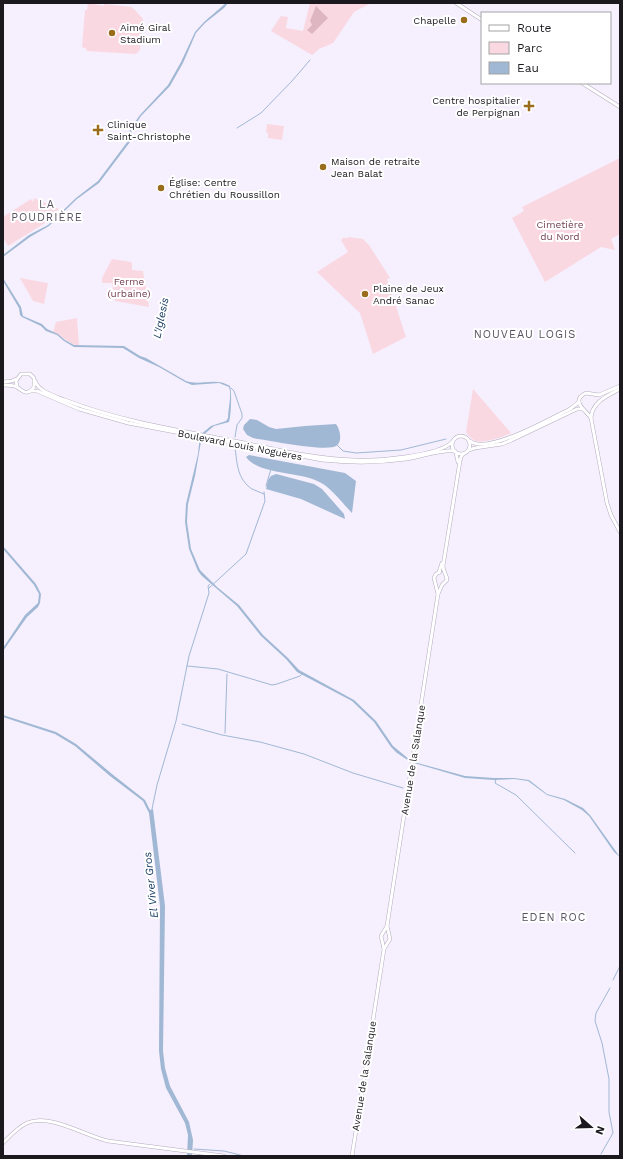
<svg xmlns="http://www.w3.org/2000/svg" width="623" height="1159" font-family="'Work Sans',sans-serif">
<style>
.green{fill:#fad8e2}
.forest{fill:#ddb6c2}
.water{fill:#a0b8d4}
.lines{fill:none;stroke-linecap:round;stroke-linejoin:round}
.stream{stroke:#a0b8d4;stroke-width:1}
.secondary-casing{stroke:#b3acbd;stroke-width:4}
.secondary{stroke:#fff;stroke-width:3}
.poi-dot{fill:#996d1c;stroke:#fff;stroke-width:1.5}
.labels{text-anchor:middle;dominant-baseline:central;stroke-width:4;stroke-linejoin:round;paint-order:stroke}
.poi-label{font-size:10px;fill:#1b181e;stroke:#fff;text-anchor:start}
.park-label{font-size:10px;fill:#743f51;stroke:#fff}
.street-label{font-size:10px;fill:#1b181e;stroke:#fff}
.neighbourhood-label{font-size:11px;letter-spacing:1px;fill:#595262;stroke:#fff}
.water-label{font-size:11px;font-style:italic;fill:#1b3f65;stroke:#fff}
</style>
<rect width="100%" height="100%" fill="#f6effe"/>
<g class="green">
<polygon points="88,3 104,6 104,4 132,7 132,8 134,9 143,19 140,50 136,54 86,51 87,49 82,47 85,10 87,10"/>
<polygon points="310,3 371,3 354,12 333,43 319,49 312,55 271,31 281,16 288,17 286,28 303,31"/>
<polygon points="267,124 284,126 282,140 268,138 268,133 266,132"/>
<polygon points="620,158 620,234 611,239 615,250 601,247 545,282 512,218 524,211 522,207"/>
<polygon points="34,198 59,209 45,223 8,246 3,238 3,217 31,199 33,202"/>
<polygon points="348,237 363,239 369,245 390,278 387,279 406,337 373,354 360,313 317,272 348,252 341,240 343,238 348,238"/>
<polygon points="112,259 131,262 132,264 132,270 143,271 149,307 115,301 112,283 102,283 102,278"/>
<polygon points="20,278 48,283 44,304 33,301"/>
<path d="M77 318 79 346C69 344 62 336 53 332L56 322Z"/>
<path d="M473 389 511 433C504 437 485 443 476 441 472 440 468 435 466 432Z"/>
</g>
<polygon class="forest" points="316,6 328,18 312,34 307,30 312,25 310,21"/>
<g class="water">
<polygon points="226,3 228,3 224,8 205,23 196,33 183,63 170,86 141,116 132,130 130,142 99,183 77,199 49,226 30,237 3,257 3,255 29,235 48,225 76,198 98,181 128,141 130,129 140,115 168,85 181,62 195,32 204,22"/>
<path d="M3 278 21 307 23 316 42 324 47 329 58 334 65 340 74 345 124 346 140 356 146 358 186 381C200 386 216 377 230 386 232 392 231 416 229 422L214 426 202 436 195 476 188 504 187 522 191 549 200 570 217 587 239 605 263 635 288 658 299 670 354 700 376 721 393 746 410 760 409 761 397 753 391 747 374 722 352 701 297 672 286 659 261 636 237 606 202 576 198 571 189 549 185 522 186 504 198 454 200 435 211 426 226 421 228 418C228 408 232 396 229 387L219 383 192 385 185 382 159 367 139 358 123 348 74 347 64 341 57 335 46 331 41 326 22 317 20 315 19 308 3 281Z"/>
<path d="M250 419 257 420 269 427 276 429 305 426 336 424C340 429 343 442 336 446 326 452 267 440 253 438L247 435 243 429 244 425Z"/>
<path d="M249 455 345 473 356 481 352 513C341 502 330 485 315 480 296 472 258 474 246 457Z"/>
<polygon points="276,474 314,484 322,489 344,514 345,519 301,499 266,489 268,480 271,476"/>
<polygon points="3,546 36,584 41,594 40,603 38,607 27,617 3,651 3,648 25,615 38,603 39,594 34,585 3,549"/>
<polygon points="3,715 56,732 76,744 112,774 145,800 150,810 153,809 165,906 163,1051 165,1068 170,1086 189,1122 193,1140 192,1156 187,1156 188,1135 185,1123 166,1088 161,1069 159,1051 160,906 149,813 143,801 110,776 75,746 55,734 3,717"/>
<polygon points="414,762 465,776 494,778 514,778 529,780 547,794 565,799 583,808 590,815 620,857 614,852 589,816 582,810 564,800 547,795 528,781 514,779 494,780 465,778 414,763"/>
</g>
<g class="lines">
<g class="stream">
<polyline points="237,128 261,113 292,81 310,60"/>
<polyline points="231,388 234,391 242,414 242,418 237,425 235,437"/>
<polyline points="337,445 343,451 356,453 401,450 446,439"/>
<path d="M235 447C237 463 237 479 252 489 256 491 260 492 264 494"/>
<polyline points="266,486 271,469"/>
<polyline points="209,588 246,554 265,501 264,492"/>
<polyline points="187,666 218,669 272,685 277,684 300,676 302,674"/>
<polyline points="182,724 222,735 260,742 304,754 353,773 403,788"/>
<polyline points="225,733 227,674"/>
<polyline points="496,779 495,783 516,795 575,853"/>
<polyline points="152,809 157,785 176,721 189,656 209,593 208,586 210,584"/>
<polyline points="613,980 620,966"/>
<polyline points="194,1149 224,1151 244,1156"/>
<polyline points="601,1154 613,1133 609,1112 609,1079 602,1043 595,1021 596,1013 610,988"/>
</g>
<defs>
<g id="secondary">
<polyline points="456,3 482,20"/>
<polyline points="582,83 620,107"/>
<path d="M35 381C39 392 55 396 65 400 117 420 170 429 224 439 267 447 311 459 355 460 375 461 439 456 452 442"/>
<polyline points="3,382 12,381 16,379"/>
<path d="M3 385C7 385 13 385 17 387 24 392 27 396 34 387V378L30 374H21L16 381 17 387"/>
<path d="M620 386 599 395 586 393C569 401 587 411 591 418L607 503 611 515 620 532"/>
<path d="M30 391H37L79 409 128 423 322 460C350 463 378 463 406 459 419 457 443 449 455 451"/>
<path d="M591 418C592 402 607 396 620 389"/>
<circle cx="461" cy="445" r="9"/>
<path d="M470 441C488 455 551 418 570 409L579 402"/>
<polyline points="469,450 475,448 502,444 512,440 577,409 582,409"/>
<polyline points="456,453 458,462"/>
<polyline points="439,572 442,563"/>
<polyline points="438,594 434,578 436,574 440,572"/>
<polyline points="384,949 381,936 387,926"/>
<path d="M3 1143C10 1136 18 1127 27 1123 50 1113 85 1136 108 1141L224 1156"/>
<path d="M352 1156 384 949 390 939 387 926 438 594 442 585 447 580C447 575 443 572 443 566L460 461 461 457 463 454"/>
</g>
</defs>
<use href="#secondary" class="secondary-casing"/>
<use href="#secondary" class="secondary"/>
</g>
<g class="poi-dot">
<circle cx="464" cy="20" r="4"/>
<circle cx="112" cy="33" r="4"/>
<path d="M527 100h4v4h4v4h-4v4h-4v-4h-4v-4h4z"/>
<path d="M96 124h4v4h4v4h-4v4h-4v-4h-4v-4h4z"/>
<circle cx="323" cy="167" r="4"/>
<circle cx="161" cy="188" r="4"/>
<circle cx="365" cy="294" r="4"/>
</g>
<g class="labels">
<g class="poi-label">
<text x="456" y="20" text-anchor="end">Chapelle</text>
<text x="120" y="27">Aimé Giral<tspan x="120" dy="12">Stadium</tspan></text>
<text x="520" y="100" text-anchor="end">Centre hospitalier<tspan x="520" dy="12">de Perpignan</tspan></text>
<text x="107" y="124">Clinique<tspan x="107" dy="12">Saint-Christophe</tspan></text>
<text x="331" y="161">Maison de retraite<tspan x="331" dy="12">Jean Balat</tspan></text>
<text x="169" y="182">Église: Centre<tspan x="169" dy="12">Chrétien du Roussillon</tspan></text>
<text x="373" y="288">Plaine de Jeux<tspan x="373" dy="12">André Sanac</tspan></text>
</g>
<g class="park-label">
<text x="560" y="224">Cimetière<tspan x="560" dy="12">du Nord</tspan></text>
<text x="129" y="281">Ferme<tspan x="129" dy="12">(urbaine)</tspan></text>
</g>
<g class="street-label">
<text transform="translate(240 445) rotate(11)">Boulevard Louis Noguères</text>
<text transform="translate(413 760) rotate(-81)">Avenue de la Salanque</text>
<text transform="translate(364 1076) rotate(-81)">Avenue de la Salanque</text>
</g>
<g class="neighbourhood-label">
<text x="47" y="204">LA<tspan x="47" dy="13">POUDRIÈRE</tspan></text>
<text x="525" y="334">NOUVEAU LOGIS</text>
<text x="554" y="917">EDEN ROC</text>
</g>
<g class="water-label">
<text transform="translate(161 318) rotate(-78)">L'Iglesis</text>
<text transform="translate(151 885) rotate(-96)">El Viver Gros</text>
</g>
</g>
<rect width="623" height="1159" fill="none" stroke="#1b181e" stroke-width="8"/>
<rect x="481" y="12" width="130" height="72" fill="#ffffff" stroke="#a4a3a5"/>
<rect x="489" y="25" width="20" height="6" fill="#ffffff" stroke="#a4a3a5"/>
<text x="517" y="32" font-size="12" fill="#1b181e">Route</text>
<rect x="489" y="42" width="20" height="12" fill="#fad8e2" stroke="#a4a3a5"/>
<text x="517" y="52" font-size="12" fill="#1b181e">Parc</text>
<rect x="489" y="62" width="20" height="12" fill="#a0b8d4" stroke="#a4a3a5"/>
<text x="517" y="72" font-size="12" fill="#1b181e">Eau</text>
<g transform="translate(591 1127) rotate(110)" stroke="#ffffff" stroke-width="3" paint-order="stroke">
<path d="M0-3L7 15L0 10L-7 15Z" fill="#1b181e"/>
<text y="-6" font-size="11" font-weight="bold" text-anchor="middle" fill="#1b181e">N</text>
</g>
</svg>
